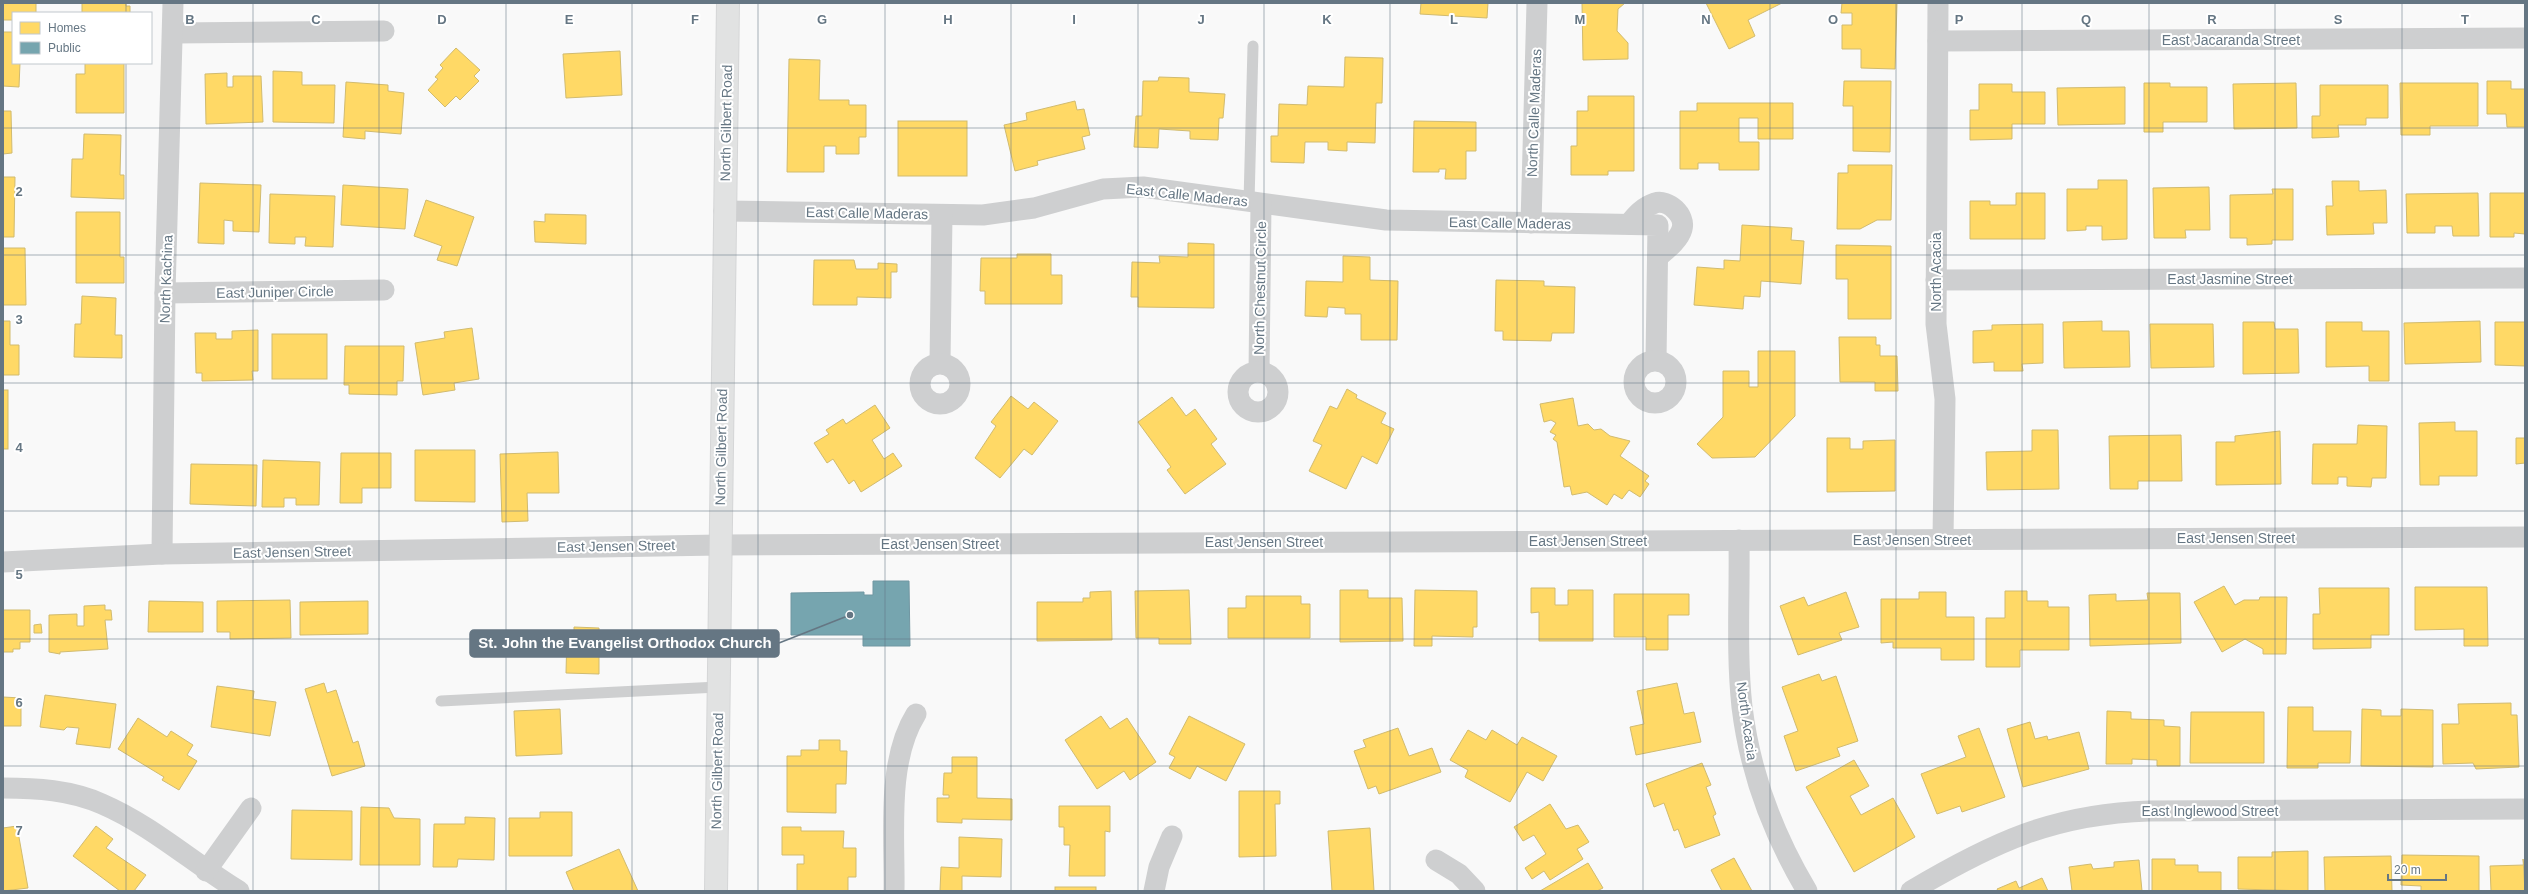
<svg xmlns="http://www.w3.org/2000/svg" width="2528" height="894" font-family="Arial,sans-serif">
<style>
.homes{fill:#ffd966;stroke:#d1bb6f}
.public{fill:#76a5af;stroke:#7197a2}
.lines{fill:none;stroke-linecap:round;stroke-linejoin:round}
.primary-casing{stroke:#d5d6d7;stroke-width:24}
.service{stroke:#cecfd0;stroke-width:11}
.minor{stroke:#cecfd0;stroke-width:21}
.primary{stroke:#e1e2e2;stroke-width:22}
.grid{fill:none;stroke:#657683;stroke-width:1;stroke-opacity:0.55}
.labels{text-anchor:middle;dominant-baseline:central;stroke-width:4;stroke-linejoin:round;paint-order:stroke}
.street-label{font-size:14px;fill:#657683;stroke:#fff}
.grid-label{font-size:13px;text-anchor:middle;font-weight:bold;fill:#657683;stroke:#fff;stroke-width:4;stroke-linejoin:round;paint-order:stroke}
.leader{fill:none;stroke:#657683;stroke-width:1.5}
.callout-dot{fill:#657683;stroke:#fff;stroke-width:1.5}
.callout{fill:#657683;stroke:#657683;stroke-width:1.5}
.callout-label{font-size:15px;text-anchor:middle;font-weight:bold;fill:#fff}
</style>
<rect width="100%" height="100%" fill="#f9f9f9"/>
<g class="homes">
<polygon points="3,3 36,3 36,13 13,13 13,20 3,20"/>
<polygon points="82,3 126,3 126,6 130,6 130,13 82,13"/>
<polygon points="1421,3 1488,3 1487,18 1420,14"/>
<polygon points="1582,3 1625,3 1618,9 1617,31 1628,43 1628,59 1583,60"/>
<polygon points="1706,3 1782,3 1748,20 1755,36 1729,49"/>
<polygon points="1842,3 1897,3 1895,69 1861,68 1861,49 1842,49 1842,25 1852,25 1852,13 1841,13"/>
<polygon points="3,32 13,32 13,63 20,63 19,87 3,86"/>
<polygon points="456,48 480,70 474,76 479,81 460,100 456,96 445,107 428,90 438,79 435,77 443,68 440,65"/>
<polygon points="620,51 622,95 566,98 563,54"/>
<polygon points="1345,57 1383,58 1382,103 1376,103 1375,143 1347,142 1347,151 1328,150 1328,142 1305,142 1304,163 1271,162 1271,136 1278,136 1279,104 1307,105 1308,86 1344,87"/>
<polygon points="789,59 820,60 819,100 849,100 849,105 866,105 866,137 859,137 859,154 836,154 836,146 824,146 824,172 787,172"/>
<polygon points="85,63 124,63 124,113 76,113 76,74 85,74"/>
<polygon points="273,71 302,72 302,85 335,85 334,123 273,122"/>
<polygon points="227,73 227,87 233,87 233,76 261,76 263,122 206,124 205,74"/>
<polygon points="1159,77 1189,78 1189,92 1225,94 1223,118 1219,118 1218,140 1190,139 1190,131 1159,129 1158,148 1134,147 1136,116 1142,116 1143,81 1158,81"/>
<polygon points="1844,81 1891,81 1890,152 1853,151 1853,106 1843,106"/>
<polygon points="2487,81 2511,81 2511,89 2525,89 2525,127 2507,127 2506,114 2487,114"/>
<polygon points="346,82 388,85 388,91 404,93 401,134 365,131 365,139 343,137"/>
<polygon points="2144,83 2170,83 2170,87 2207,87 2207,122 2163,122 2163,132 2144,132"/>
<polygon points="2296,83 2297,128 2234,129 2233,84"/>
<polygon points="2400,83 2478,83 2478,126 2430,126 2430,135 2401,135"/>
<polygon points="1979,84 2012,84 2012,92 2045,92 2045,124 2012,124 2012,139 1970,140 1970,110 1979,110"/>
<polygon points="2320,85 2388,85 2388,118 2366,118 2366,125 2338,125 2339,137 2312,138 2312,116 2320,116"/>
<polygon points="2125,87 2125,124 2058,125 2057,88"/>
<polygon points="1588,96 1634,96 1634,171 1608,171 1608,175 1571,175 1571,146 1577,146 1577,111 1588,111"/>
<polygon points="1075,101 1077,110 1084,109 1090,135 1082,137 1085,149 1037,161 1038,165 1015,171 1004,125 1027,120 1026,113"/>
<polygon points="1697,103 1793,103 1793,139 1758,139 1758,118 1739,118 1739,142 1759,142 1759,170 1719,170 1719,163 1698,163 1698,169 1680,169 1680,111 1697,111"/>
<polygon points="3,111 11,111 12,153 3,154"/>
<rect x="898" y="121" width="69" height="55"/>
<polygon points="1414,121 1476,122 1476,151 1466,151 1466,179 1445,179 1446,169 1439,169 1439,172 1413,172"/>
<polygon points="84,134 121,135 120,175 124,175 124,199 71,197 72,159 83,159"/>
<polygon points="1848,165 1892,165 1891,220 1877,220 1860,229 1837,229 1838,173 1848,173"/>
<polygon points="3,177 15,177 14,237 3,237"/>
<polygon points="2098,180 2127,180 2127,239 2102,240 2102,226 2086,226 2086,230 2067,231 2067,189 2098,189"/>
<polygon points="2332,181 2359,181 2359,191 2386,190 2387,223 2373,223 2374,234 2327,235 2326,206 2333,206"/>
<polygon points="200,183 261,185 259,232 233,231 233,221 224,220 224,244 198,243"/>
<polygon points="343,185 408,189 405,229 341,225"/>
<polygon points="2209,187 2210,230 2185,230 2186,238 2154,238 2153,188"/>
<polygon points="2272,189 2293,189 2293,240 2272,240 2272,244 2247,245 2247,238 2230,238 2230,195 2273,194"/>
<polygon points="2016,193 2045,193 2045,239 1970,239 1970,201 1990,201 1990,205 2016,205"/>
<polygon points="2478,193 2479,236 2453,236 2452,226 2435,226 2435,233 2407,233 2406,194"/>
<polygon points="2490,193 2525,193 2525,234 2514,233 2514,237 2490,237"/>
<polygon points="270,194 335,196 333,247 305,246 306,237 295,237 295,244 269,243"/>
<polygon points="426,200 474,217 457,266 437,260 442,246 414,236"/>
<polygon points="76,212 120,212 120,257 124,257 124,283 76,283"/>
<polygon points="545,214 586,215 586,244 535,242 534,221 545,222"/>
<polygon points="1742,225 1792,228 1791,240 1804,241 1801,284 1761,281 1760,297 1744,296 1743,309 1694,305 1697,267 1724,269 1724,260 1740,261"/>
<polygon points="1188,243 1214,244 1214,308 1138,307 1138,297 1131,297 1132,262 1160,263 1159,256 1188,257"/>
<polygon points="1836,245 1891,246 1891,319 1848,319 1848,279 1836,279"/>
<polygon points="3,248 25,248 26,305 3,305"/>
<polygon points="1017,254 1051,254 1051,275 1062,275 1062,304 985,304 985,291 980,291 981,258 1017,258"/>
<polygon points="1343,256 1370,257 1370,280 1398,281 1397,340 1361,340 1361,314 1345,314 1345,308 1328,307 1327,317 1305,316 1306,281 1343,282"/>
<polygon points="814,260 854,260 856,269 878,269 878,263 897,264 897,272 891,272 891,298 857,297 857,305 813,305"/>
<polygon points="1496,280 1544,281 1544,286 1575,287 1574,333 1552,333 1551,341 1503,340 1503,331 1495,331"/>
<polygon points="82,296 116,298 115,335 122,335 122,358 74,357 75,324 81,324"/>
<polygon points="3,321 10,321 10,345 19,345 19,375 3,375"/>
<polygon points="2102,321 2102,331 2129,331 2130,367 2064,368 2063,322"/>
<polygon points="2480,321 2481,362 2405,364 2404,323"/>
<polygon points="2243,322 2274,322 2275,329 2298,329 2299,373 2243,374"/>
<polygon points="2326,322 2362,322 2362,331 2389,331 2389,381 2369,381 2369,366 2326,367"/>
<polygon points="2495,322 2525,322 2525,366 2495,365"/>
<polygon points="2043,324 2043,363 2022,364 2023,371 1994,371 1994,362 1973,363 1973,331 1992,330 1992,325"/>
<polygon points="2150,324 2213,324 2214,367 2151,368"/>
<polygon points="472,328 479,379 454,383 455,390 423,395 415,343 445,338 444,332"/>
<polygon points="258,330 258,371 252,371 253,380 202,381 202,373 196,373 195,333 216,333 216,339 232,339 232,331"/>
<rect x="272" y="334" width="55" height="45"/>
<polygon points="1839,337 1876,337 1876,345 1880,345 1880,356 1897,356 1898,391 1875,391 1875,382 1840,382"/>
<polygon points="345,346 404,346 403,381 397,381 397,395 349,394 349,385 344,385"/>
<polygon points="1758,351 1795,351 1795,416 1755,457 1712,458 1697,444 1723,417 1723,371 1749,371 1749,387 1758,387"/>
<polygon points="1347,389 1357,395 1356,398 1386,413 1381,423 1394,429 1377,464 1362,456 1346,489 1309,471 1322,445 1313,441 1330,406 1337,409"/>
<rect x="3" y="390" width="5" height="59"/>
<polygon points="1011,396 1028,409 1034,402 1058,421 1032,455 1024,449 1000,478 975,458 996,426 991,422"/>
<polygon points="1172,397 1186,416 1195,409 1217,439 1211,444 1226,464 1185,494 1167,470 1171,467 1138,422"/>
<polygon points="1573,398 1578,426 1588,424 1594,430 1601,429 1610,436 1630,441 1620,456 1649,476 1645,481 1649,484 1640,497 1629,490 1622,499 1614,494 1607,505 1587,492 1572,495 1570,486 1564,487 1557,442 1553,439 1556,435 1550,432 1556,423 1551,420 1544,422 1540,404"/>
<polygon points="875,405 890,428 872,440 884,459 893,453 902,466 861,492 854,480 849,484 833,459 827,463 814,443 829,434 826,430 843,419 846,424"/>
<polygon points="2455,422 2455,431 2477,431 2477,476 2439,476 2439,485 2420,485 2419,423"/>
<polygon points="2358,425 2387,426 2386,478 2372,478 2371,487 2347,486 2347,477 2338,477 2338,484 2312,484 2313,444 2357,444"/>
<polygon points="2032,430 2058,430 2059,489 1987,490 1986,452 2032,451"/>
<polygon points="2280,431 2281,484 2216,485 2216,442 2235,442 2235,436"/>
<polygon points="2181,435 2182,481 2138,481 2138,489 2110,489 2109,436"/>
<polygon points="1827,438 1850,438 1850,449 1863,449 1863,441 1895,440 1895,491 1827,492"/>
<polygon points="2516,438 2525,438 2525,463 2516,464"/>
<polygon points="415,450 475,450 475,502 415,501"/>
<polygon points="558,452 559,493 527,493 528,521 502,522 500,454"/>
<polygon points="341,453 391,453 391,488 362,488 362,503 340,503"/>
<polygon points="263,460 320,462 319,505 296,505 296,498 284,498 284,507 262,507"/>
<polygon points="191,464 257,465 256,506 190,504"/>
<polygon points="2224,586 2235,605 2244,600 2259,600 2260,597 2287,597 2286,654 2263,654 2263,649 2245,639 2222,652 2194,602"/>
<polygon points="2415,587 2487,587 2488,646 2464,646 2464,629 2415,630"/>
<polygon points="1531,588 1555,588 1555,605 1568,605 1568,590 1593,590 1593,641 1539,641 1539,612 1531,613"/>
<polygon points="2319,588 2389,588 2389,635 2371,635 2371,648 2313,649 2313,614 2320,614"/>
<polygon points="1189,590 1191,644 1159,644 1159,638 1136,638 1135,591"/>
<polygon points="1340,590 1368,590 1368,598 1402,598 1403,641 1340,642"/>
<polygon points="1415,590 1477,591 1477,627 1473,627 1473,637 1432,636 1432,646 1414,646"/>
<polygon points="1111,591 1112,640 1037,641 1037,602 1083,602 1083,598 1090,598 1090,592"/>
<polygon points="2005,591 2027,591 2027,601 2048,601 2048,607 2069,607 2069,650 2020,650 2020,667 1986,667 1986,618 2005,618"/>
<polygon points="1846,592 1859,627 1839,633 1842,640 1798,655 1780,606 1804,597 1808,606"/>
<polygon points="1919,592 1946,592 1946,617 1974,617 1974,660 1941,660 1941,648 1893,648 1893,642 1881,643 1881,599 1919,599"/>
<polygon points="2147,593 2180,593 2181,643 2090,646 2089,595 2116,594 2116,601 2148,600"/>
<polygon points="1614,594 1689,594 1689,615 1668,615 1668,650 1646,650 1646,637 1614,637"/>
<polygon points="1246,596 1301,596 1301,604 1310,604 1310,638 1228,638 1228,608 1246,608"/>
<polygon points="290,600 291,638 230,639 230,632 217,632 217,601"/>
<polygon points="149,601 203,602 203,632 148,632"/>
<polygon points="368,601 368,634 300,635 300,602"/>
<polygon points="105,605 105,610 111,610 112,620 105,620 108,649 60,652 60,654 49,652 49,615 77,614 77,626 84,626 84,606"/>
<polygon points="3,610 30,610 30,642 20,642 20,649 13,649 13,652 3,652"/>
<polygon points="41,624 42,633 34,633 34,625"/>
<polygon points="574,627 599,628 599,674 566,673 567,634 574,634"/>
<polygon points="1819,674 1822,681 1836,676 1858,741 1837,748 1840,756 1796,771 1784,736 1798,731 1782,687"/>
<polygon points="324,683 327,693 336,690 353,743 358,741 365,766 332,776 305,689"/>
<polygon points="1677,683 1684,714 1694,712 1701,742 1636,755 1630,727 1644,724 1637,691"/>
<polygon points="217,686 254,691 253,699 276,702 270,736 211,727"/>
<polygon points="45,695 116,704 110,748 76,744 79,728 67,727 64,730 40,727"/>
<polygon points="3,697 21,698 21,726 3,726"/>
<polygon points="2511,703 2511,715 2517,715 2519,767 2476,769 2473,763 2443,764 2442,724 2459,724 2458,704"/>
<polygon points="2288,707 2313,707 2313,731 2351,731 2350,763 2318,763 2318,768 2287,768"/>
<polygon points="560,709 562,754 516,756 514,711"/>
<polygon points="2362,709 2381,710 2381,716 2401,716 2401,709 2433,710 2433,767 2361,766"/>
<polygon points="2107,711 2131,712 2131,719 2164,720 2164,726 2180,727 2180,766 2157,766 2157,760 2132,759 2132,764 2106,764"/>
<polygon points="2191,712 2264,712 2264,763 2190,763"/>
<polygon points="1101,716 1110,729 1127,718 1156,762 1130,780 1124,771 1097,789 1065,740"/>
<polygon points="1189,716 1245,744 1226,781 1197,766 1190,779 1169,768 1175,757 1169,754"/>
<polygon points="138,718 167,737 171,731 193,745 187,755 197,761 179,790 162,780 164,777 118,749"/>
<polygon points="2030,722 2035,739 2047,736 2048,740 2079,732 2089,769 2023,787 2007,729"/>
<polygon points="1398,728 1409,756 1432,748 1441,772 1379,794 1376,786 1368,789 1354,751 1366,747 1363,740"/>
<polygon points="1979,728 2005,797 1962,812 1960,806 1937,814 1921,774 1966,757 1958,736"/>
<polygon points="1468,730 1486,740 1492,730 1517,745 1522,737 1557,756 1543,781 1527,772 1510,802 1465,777 1468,770 1450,760"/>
<polygon points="819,740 840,740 840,751 847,751 846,784 836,784 836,813 787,812 787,756 801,756 801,750 819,750"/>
<polygon points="952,757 977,757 977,798 1012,799 1012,820 962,819 962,823 937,822 937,798 949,798 949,795 943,795 944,773 952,773"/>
<polygon points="1854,760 1869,786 1850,796 1861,815 1893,798 1915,837 1854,872 1806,787"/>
<polygon points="1702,763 1711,785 1706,787 1716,814 1713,816 1720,835 1685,848 1678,829 1674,831 1664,803 1654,807 1646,784"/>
<polygon points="1239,791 1280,791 1280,804 1275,804 1276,856 1239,857"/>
<polygon points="1550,804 1566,829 1578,825 1589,842 1577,849 1583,859 1550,880 1544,871 1532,879 1525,868 1546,854 1534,835 1523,841 1514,827"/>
<polygon points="1059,806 1110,806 1110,832 1105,831 1105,876 1069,876 1070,845 1064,845 1064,827 1059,827"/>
<polygon points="361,807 389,808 394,818 420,819 420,865 360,865"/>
<polygon points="292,810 352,811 352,860 291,859"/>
<polygon points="540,812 572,812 572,856 509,856 509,818 540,818"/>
<polygon points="465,817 495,818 494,860 458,859 457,867 433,867 434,824 465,824"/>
<polygon points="17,826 28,888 3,891 3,828"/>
<polygon points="96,826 113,839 106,848 146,875 134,891 120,891 73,856"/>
<polygon points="782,827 801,827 801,831 844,831 843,848 856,848 856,877 848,877 848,891 797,891 797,864 804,864 804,855 782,855"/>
<polygon points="1370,828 1374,891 1332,891 1328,831"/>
<polygon points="959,837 1002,839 1001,877 962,876 962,891 940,891 941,867 959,868"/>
<polygon points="619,849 638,891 574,891 566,872"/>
<polygon points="2308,851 2308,891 2238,889 2238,857 2272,857 2272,852"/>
<polygon points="2402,855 2479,856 2479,891 2421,891 2421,886 2401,885"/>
<polygon points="2391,856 2392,891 2325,891 2324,857"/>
<polygon points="1734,858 1752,891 1722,891 1711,870"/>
<polygon points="2152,859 2175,859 2175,865 2198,865 2198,872 2221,872 2221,891 2152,891"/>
<polygon points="2523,859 2525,891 2491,891 2490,866 2524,865"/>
<polygon points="2139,860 2142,891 2072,891 2069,867 2091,864 2093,869 2114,867 2114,862"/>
<polygon points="1588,863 1603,888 1597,891 1540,891"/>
<polygon points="2042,878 2048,891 1998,891 1997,889 2016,881 2019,888"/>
<rect x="1055" y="887" width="41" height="4"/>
</g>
<polygon class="public" points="873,581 909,581 910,646 863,646 863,635 791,635 791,593 864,592 864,595 873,595"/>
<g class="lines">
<defs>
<polyline id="primary" points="716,891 728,3"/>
</defs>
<use href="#primary" class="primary-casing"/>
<g class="service">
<polyline points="1249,202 1253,46"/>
<polyline points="441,701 718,687"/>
</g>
<g class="minor">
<polyline points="1938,3 1936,324 1945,399 1943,539"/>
<polyline points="174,33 384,31"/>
<polyline points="1938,41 2525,38"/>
<polyline points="724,211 983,215 1034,208 1103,189 1143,187 1386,220 1658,225 1656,360"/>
<polyline points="1531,223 1537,3"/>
<path d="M1629 224C1636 215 1643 207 1655 203 1668 199 1686 215 1682 229 1679 240 1666 250 1658 257"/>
<polyline points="1936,280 2525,278"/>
<polyline points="165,293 384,290"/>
<circle cx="1655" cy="382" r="21"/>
<polyline points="940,363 942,215"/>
<circle cx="940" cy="384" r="20"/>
<polyline points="1259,372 1261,204"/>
<circle cx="1258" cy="392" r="20"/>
<path d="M1739 540C1740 595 1736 652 1742 707 1750 773 1773 834 1807 891"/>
<polyline points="162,554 165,293 173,3"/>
<polyline points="3,562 162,554 720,545 2525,537"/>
<path d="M3 788C36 788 71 790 102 804 151 825 193 863 239 891"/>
<polyline points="1436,860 1459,874 1475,891"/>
<polyline points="206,871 251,808"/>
<path d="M894 891C895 836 886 762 916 714"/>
<polyline points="1154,891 1159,867 1172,836"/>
<path d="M1911 891C1992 843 2053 814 2149 811L2525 809"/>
</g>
<use href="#primary" class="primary"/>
</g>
<path class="grid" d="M126 3V13M253 3V891M379 3V891M506 3V891M632 3V891M758 3V891M885 3V891M1011 3V891M1138 3V891M1264 3V891M1390 3V891M1517 3V891M1643 3V891M1770 3V891M1896 3V891M2022 3V891M2149 3V891M2275 3V891M2402 3V891M126 63V891M3 128H2525M3 255H2525M3 383H2525M3 511H2525M3 639H2525M3 766H2525"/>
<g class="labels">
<g class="street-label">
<text x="2231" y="40">East Jacaranda Street</text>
<text transform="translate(1534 113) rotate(-88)">North Calle Maderas</text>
<text transform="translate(726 123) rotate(-89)">North Gilbert Road</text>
<text transform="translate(1187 195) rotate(6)">East Calle Maderas</text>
<text transform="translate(867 213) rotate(1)">East Calle Maderas</text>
<text transform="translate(1510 223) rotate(1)">East Calle Maderas</text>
<text transform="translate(1936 272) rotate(-90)">North Acacia</text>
<text transform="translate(166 279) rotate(-88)">North Kachina</text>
<text x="2230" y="279">East Jasmine Street</text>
<text transform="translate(1260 288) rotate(-89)">North Chestnut Circle</text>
<text transform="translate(275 292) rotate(-1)">East Juniper Circle</text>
<text transform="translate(721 447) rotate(-89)">North Gilbert Road</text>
<text x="2236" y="538">East Jensen Street</text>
<text x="1912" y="540">East Jensen Street</text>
<text x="1588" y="541">East Jensen Street</text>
<text x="1264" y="542">East Jensen Street</text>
<text x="940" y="544">East Jensen Street</text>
<text transform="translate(616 546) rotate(-1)">East Jensen Street</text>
<text transform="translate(292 552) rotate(-1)">East Jensen Street</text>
<text transform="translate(1747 721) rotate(82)">North Acacia</text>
<text transform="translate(717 771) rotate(-89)">North Gilbert Road</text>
<text x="2210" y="811">East Inglewood Street</text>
</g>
</g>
<g class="grid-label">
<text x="190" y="24">B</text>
<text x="316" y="24">C</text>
<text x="442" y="24">D</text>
<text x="569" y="24">E</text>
<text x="695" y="24">F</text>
<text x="822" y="24">G</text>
<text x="948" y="24">H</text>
<text x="1074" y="24">I</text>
<text x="1201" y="24">J</text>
<text x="1327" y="24">K</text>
<text x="1454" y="24">L</text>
<text x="1580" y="24">M</text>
<text x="1706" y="24">N</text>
<text x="1833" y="24">O</text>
<text x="1959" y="24">P</text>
<text x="2086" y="24">Q</text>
<text x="2212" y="24">R</text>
<text x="2338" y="24">S</text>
<text x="2465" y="24">T</text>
<text x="19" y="196">2</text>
<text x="19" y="324">3</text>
<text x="19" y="452">4</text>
<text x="19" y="579">5</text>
<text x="19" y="707">6</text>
<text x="19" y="835">7</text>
</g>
<path class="leader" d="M850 615L779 643"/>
<circle class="callout-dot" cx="850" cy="615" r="4"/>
<rect class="callout" x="470" y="630" width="309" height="27" rx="4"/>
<g class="callout-label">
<text x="625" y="648">St. John the Evangelist Orthodox Church</text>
</g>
<rect width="2528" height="894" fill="none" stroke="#657683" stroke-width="8"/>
<rect x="12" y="12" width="140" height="52" fill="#ffffff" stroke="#c1c8cd"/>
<rect x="20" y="22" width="20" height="12" fill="#ffd966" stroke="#c1c8cd"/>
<text x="48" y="32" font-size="12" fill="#657683">Homes</text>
<rect x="20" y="42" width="20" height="12" fill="#76a5af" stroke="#c1c8cd"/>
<text x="48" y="52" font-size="12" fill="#657683">Public</text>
<path d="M2388 874v6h58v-6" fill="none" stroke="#657683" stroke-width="2"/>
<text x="2394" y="874" font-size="12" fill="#657683" stroke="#ffffff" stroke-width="3" paint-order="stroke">20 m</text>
</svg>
